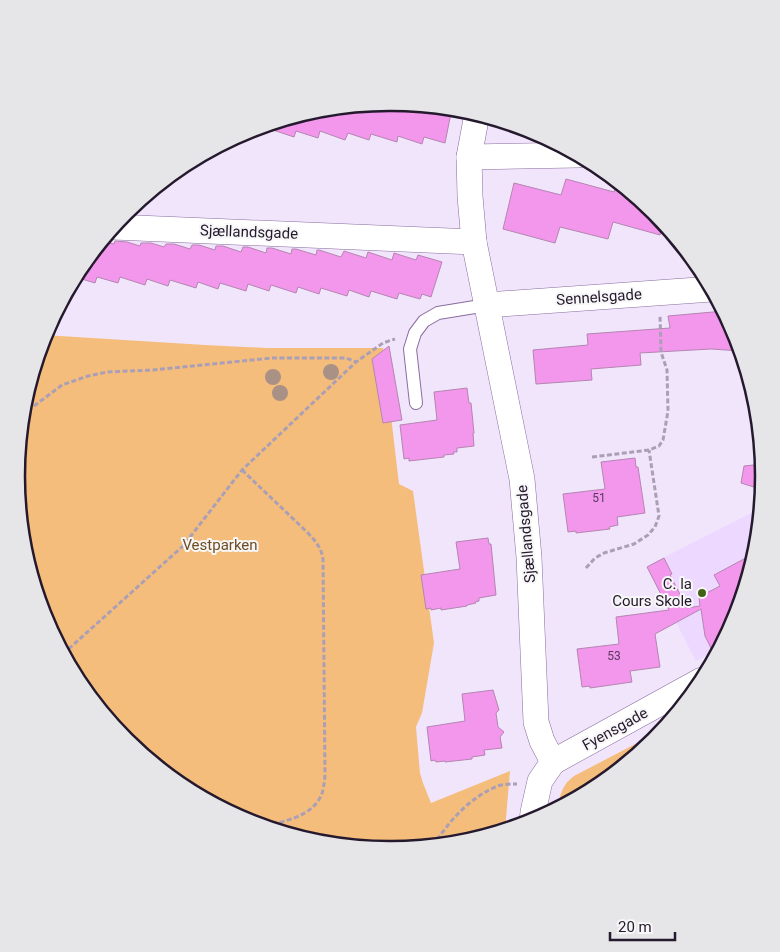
<svg xmlns="http://www.w3.org/2000/svg" width="780" height="952" font-family="Roboto,sans-serif">
<style>
.built{fill:#edd8ff}
.green{fill:#f5bd7c}
.building{fill:#f297ec;stroke:#b585b1}
.lines{fill:none;stroke-linecap:round;stroke-linejoin:round}
.service-casing{stroke:#896c9f;stroke-width:14}
.minor-casing{stroke:#896c9f;stroke-width:26}
.path{stroke:#ab9fb6;stroke-width:3;stroke-dasharray:5 2.5;stroke-linecap:butt}
.service{stroke:#fff;stroke-width:12}
.minor{stroke:#fff;stroke-width:25}
.tree{fill:#a99185}
.poi-dot{fill:#436115;stroke:#f7f7f7;stroke-width:2}
.labels{text-anchor:middle;dominant-baseline:central;stroke-width:4;stroke-linejoin:round;paint-order:stroke}
.number-label{font-size:12px;fill:#58385e}
.street-label{font-size:15px;fill:#25192e;stroke:#f7f7f7}
.park-label{font-size:15px;fill:#6e4c23;stroke:#f7f7f7}
.poi-label{font-size:15px;fill:#25192e;stroke:#f7f7f7;text-anchor:end}
.rim{fill:none;stroke:#25192e;stroke-width:2.5}
</style>
<rect width="100%" height="100%" fill="#f1e5fc"/>
<polygon class="built" points="761,508 757,549 735,619 719,649 696,661 647,566"/>
<g class="green">
<polygon points="44,335 205,345 267,348 383,348 399,484 413,491 434,643 422,713 416,727 420,773 423,783 431,803 510,771 505,830 463,843 390,850 317,843 247,821 182,787 126,740 79,683 45,619 23,549 16,476 23,403"/>
<path d="M664 729 654 740 597 787 558 808C560 794 562 785 574 776Z"/>
</g>
<g class="building">
<polygon points="390,102 452,108 445,143 424,137 422,144 398,136 397,142 371,134 369,140 348,133 345,140 320,131 318,138 296,131 294,137 261,126 317,109"/>
<polygon points="566,179 614,192 617,181 654,212 663,222 660,235 613,222 608,239 560,227 555,243 503,229 514,183 561,195"/>
<polygon points="102,241 114,244 115,241 127,242 140,246 141,243 151,243 164,247 166,244 174,244 190,249 192,245 199,245 215,250 216,246 223,246 241,252 243,247 248,247 266,253 267,248 272,248 291,254 292,249 296,249 316,255 317,250 319,250 341,257 344,251 366,258 368,252 392,260 394,253 416,260 418,255 442,262 431,297 422,294 420,299 399,293 397,299 371,291 369,297 349,290 347,296 321,288 319,294 298,287 296,293 271,285 269,291 248,284 246,291 220,283 218,289 198,282 196,288 170,280 168,286 147,279 145,285 120,277 118,283 97,277 95,283 75,277 79,268"/>
<polygon points="724,311 735,333 741,351 711,349 640,353 641,365 591,369 592,380 536,384 533,350 588,345 587,334 670,328 668,316"/>
<polygon points="389,346 402,420 383,423 372,359"/>
<polygon points="467,388 469,403 471,403 474,433 473,433 474,446 457,448 457,452 453,452 454,454 444,455 444,457 409,461 409,458 404,459 400,425 437,420 434,392"/>
<polygon points="635,458 636,467 638,467 645,513 617,517 618,525 609,527 610,529 576,533 576,531 568,532 563,494 605,489 601,462"/>
<polygon points="763,464 764,478 760,489 741,483 744,466"/>
<polygon points="488,538 489,544 491,544 496,595 479,598 479,601 475,602 476,603 467,605 467,606 441,610 441,608 431,610 431,608 426,609 421,575 460,569 456,542"/>
<polygon points="755,553 735,619 723,642 711,648 705,636 701,609 655,634 660,667 630,671 632,682 590,688 590,686 582,687 577,649 619,644 616,617 669,610 647,567 664,558 672,574 670,575 687,608 700,606 699,597 720,586 714,575"/>
<polygon points="493,690 499,710 496,713 498,727 504,732 500,737 502,748 484,750 485,755 472,757 472,759 445,762 445,761 436,762 435,760 431,761 427,727 465,721 462,694"/>
</g>
<g class="lines">
<defs>
<polyline id="service" points="416,403 410,349 415,333 424,321 438,313 487,305"/>
<g id="minor">
<polyline points="477,114 469,157 470,196 474,242 522,479 529,557 536,722 542,741 553,762 540,781 533,812 532,822"/>
<polyline points="469,157 578,155"/>
<polyline points="113,227 474,242"/>
<polyline points="487,305 712,289"/>
<polyline points="553,762 702,680"/>
</g>
</defs>
<use href="#service" class="service-casing"/>
<use href="#minor" class="minor-casing"/>
<g class="path">
<polyline points="22,415 62,385 88,376 107,372 153,370 272,358 346,358 356,362"/>
<polyline points="592,457 649,450 659,446 663,440 668,411 667,370 661,352 660,315"/>
<path d="M242 470 308 533C316 542 321 547 323 559L325 776C324 783 324 789 321 796 311 817 283 822 262 826"/>
<polyline points="586,568 595,558 604,553 634,544 648,535 655,527 659,516 649,450"/>
<polyline points="63,654 183,546 242,470 356,362 383,343 395,339"/>
<path d="M433 846C449 821 470 797 498 786 503 784 511 784 517 784"/>
</g>
<use href="#service" class="service"/>
<use href="#minor" class="minor"/>
</g>
<g class="tree">
<circle cx="331" cy="372" r="8"/>
<circle cx="273" cy="377" r="8"/>
<circle cx="280" cy="393" r="8"/>
</g>
<circle class="poi-dot" cx="702" cy="593" r="5"/>
<g class="labels">
<g class="number-label">
<text x="599" y="498">51</text>
<text x="614" y="656">53</text>
</g>
<g class="street-label">
<text transform="translate(249 232) rotate(2)">Sjællandsgade</text>
<text transform="translate(599 297) rotate(-4)">Sennelsgade</text>
<text transform="translate(526 534) rotate(-95)">Sjællandsgade</text>
<text transform="translate(615 729) rotate(-29)">Fyensgade</text>
</g>
<g class="park-label">
<text x="220" y="545">Vestparken</text>
</g>
<g class="poi-label">
<text x="692" y="584">C. la<tspan x="692" dy="17">Cours Skole</tspan></text>
</g>
</g>
<path d="M0 0H780V952H0ZM25 476a365 365 0 1 1 730 0a365 365 0 1 1-730 0Z" fill="#e6e5e7" fill-rule="evenodd"/>
<path class="rim" d="M25 476a365 365 0 1 1 730 0a365 365 0 1 1-730 0Z"/>
<path d="M610 932v8h65v-8" fill="none" stroke="#25192e" stroke-width="2.5"/>
<text x="618" y="932" font-size="15" fill="#25192e" stroke="#f7f7f7" stroke-width="4" paint-order="stroke">20 m</text>
</svg>
